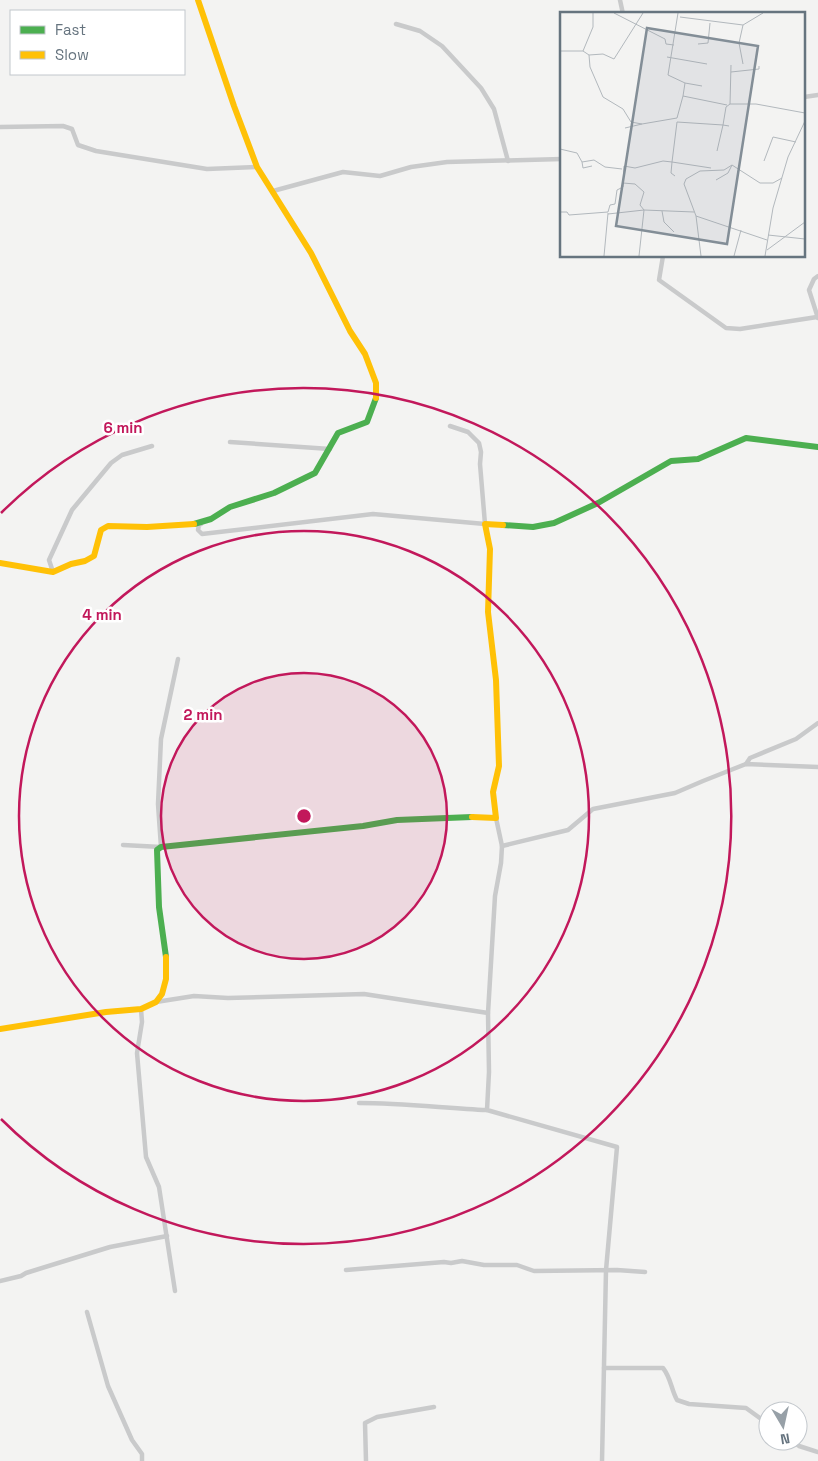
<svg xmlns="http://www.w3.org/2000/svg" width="818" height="1461" font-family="'Space Grotesk',sans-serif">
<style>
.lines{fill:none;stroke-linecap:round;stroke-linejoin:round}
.street{stroke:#c9cacb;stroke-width:4.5}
.fast{stroke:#4caf50;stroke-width:6}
.slow{stroke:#ffc107;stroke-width:6}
.ring{fill:none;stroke:#c2185b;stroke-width:2.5}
.inset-road{fill:none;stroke:#b2b8bd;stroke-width:1}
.view{fill:#838e97;fill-opacity:0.15;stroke:#838e97;stroke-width:2.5}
.inset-edge{fill:none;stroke:#66747f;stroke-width:2.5}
.centre{fill:#c2185b;stroke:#fff;stroke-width:2.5}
.ring-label{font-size:15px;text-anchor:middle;font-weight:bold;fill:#c2185b;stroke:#fff;stroke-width:5;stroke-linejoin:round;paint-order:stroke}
</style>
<rect width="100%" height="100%" fill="#f3f3f2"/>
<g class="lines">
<g class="street">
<polyline points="620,0 623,14"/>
<polyline points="396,24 420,31 442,46 481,88 494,109 508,161"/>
<polyline points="804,97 818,95"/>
<polyline points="0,127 63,126 72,129 78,145 96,151 207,169 257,167"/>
<polyline points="273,191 343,172 380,176 411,167 447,162 562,159"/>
<polyline points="663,256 659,280 726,328 740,329 817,317"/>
<polyline points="818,318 809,290 814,279 818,276"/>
<polyline points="230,442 330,449"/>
<polyline points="201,524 199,525 198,530 202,534 373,514 485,524 480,464 481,452 479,443 468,432 450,426"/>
<polyline points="53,572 49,560 72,510 111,463 122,455 152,446"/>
<polyline points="746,764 750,758 796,739 818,723"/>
<polyline points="123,845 161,847 158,804 161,739 178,659"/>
<polyline points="502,846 568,830 593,809 675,793 703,781 746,764 818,767"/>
<polyline points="156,1002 194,996 228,998 364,994 488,1013 489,1072 487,1110 617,1147 606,1270 602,1461"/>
<polyline points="141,1009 142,1022 137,1053 146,1157 159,1187 175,1291"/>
<polyline points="488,1013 495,896 501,863 502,846 496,818"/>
<path d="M359 1103C402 1103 444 1108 487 1110"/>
<polyline points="346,1270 444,1262 451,1263 462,1261 484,1265 517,1265 534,1271 617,1270 645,1272"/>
<polyline points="0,1281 21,1276 26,1273 110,1247 167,1236"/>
<polyline points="87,1312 108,1386 132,1440 142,1454 142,1461"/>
<path d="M604 1368H663C671 1378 671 1389 677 1400L689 1404 746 1408 768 1424"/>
<polyline points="792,1441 799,1446 818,1452"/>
<polyline points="366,1461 365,1423 377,1417 434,1407"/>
</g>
<g class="fast">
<polyline points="194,524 211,519 230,507 274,493 315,473 338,433 367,422 376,398"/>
<polyline points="503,525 533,527 554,523 598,503 671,461 698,459 746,438 818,447"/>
<polyline points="166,957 159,907 157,850 161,847 363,826 397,820 472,817"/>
</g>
<g class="slow">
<polyline points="198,0 234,106 257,167 311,253 350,331 365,354 376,383 376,398"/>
<polyline points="0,563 53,572 71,564 85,561 94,556 101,530 108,526 147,527 194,524"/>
<polyline points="472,817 496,818 493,792 499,766 496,680 488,612 490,549 485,524 503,525"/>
<polyline points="0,1029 106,1012 141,1009 156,1002 162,994 166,979 166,957"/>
</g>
</g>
<circle cx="304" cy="816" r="143" fill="#c2185b" fill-opacity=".12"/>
<g class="ring">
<circle cx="304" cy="816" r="143"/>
<circle cx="304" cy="816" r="285"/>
<path d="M1 513A428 428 0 1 1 1 1119"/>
</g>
<g transform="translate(560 12)">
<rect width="245" height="245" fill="#f3f3f2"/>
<path class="inset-road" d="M54 1 105 27 106 32 114 33M83 1 54 47 43 42 29 43 30 55 43 85 63 97 71 110 82 112 117 106M118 1 108 63 125 71 123 84 167 93M120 5 183 13M138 32 148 31 150 11M0 39H23M29 43 23 39 33 15V1M107 45 147 52M183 52 179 31 183 13 203 1M171 60 199 57V54M125 71 142 74M170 92 171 53M117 106 123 84M65 116 82 112M0 137 17 141 22 150 34 148 45 155 62 157M157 139 163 113 169 114M204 149 213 125 236 130M22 150 23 156 32 154M115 164 111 161 112 150 151 156M156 168 168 161 172 153M63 171 75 172 84 180 80 193 84 198 134 200M102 199 104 210 114 220M0 200H7L9 203 48 200 50 193 55 192 57 178 63 175 64 154 75 156 103 149 112 150 117 110 163 113 166 95 170 92H196L245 101M48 202 84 198 79 244M136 204 207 228M208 223 245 227M207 238 245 210M44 244 48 201M141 244 136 204 124 172 126 167 140 159 164 158 172 153 200 171H213L222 166M174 244 181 218M205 244 213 196 228 145 245 109"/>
<path class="view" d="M87 16 198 34 167 232 56 214Z"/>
<rect width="245" height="245" class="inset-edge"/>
</g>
<circle cx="304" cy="816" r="8" class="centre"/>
<g class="ring-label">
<text x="123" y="433">6 min</text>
<text x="102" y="620">4 min</text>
<text x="203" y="720">2 min</text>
</g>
<rect x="10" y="10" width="175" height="65" fill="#ffffff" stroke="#c2c7cc"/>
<rect x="20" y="26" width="25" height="8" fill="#4caf50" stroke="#c2c7cc"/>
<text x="55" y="35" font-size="15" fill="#66747f">Fast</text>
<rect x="20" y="51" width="25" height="8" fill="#ffc107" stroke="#c2c7cc"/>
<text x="55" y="60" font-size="15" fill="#66747f">Slow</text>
<g transform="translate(783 1426) rotate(171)"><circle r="24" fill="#ffffff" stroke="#c2c7cc"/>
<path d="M0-4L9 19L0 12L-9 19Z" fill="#97a0a7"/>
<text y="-8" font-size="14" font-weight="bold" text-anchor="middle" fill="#66747f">N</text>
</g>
</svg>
